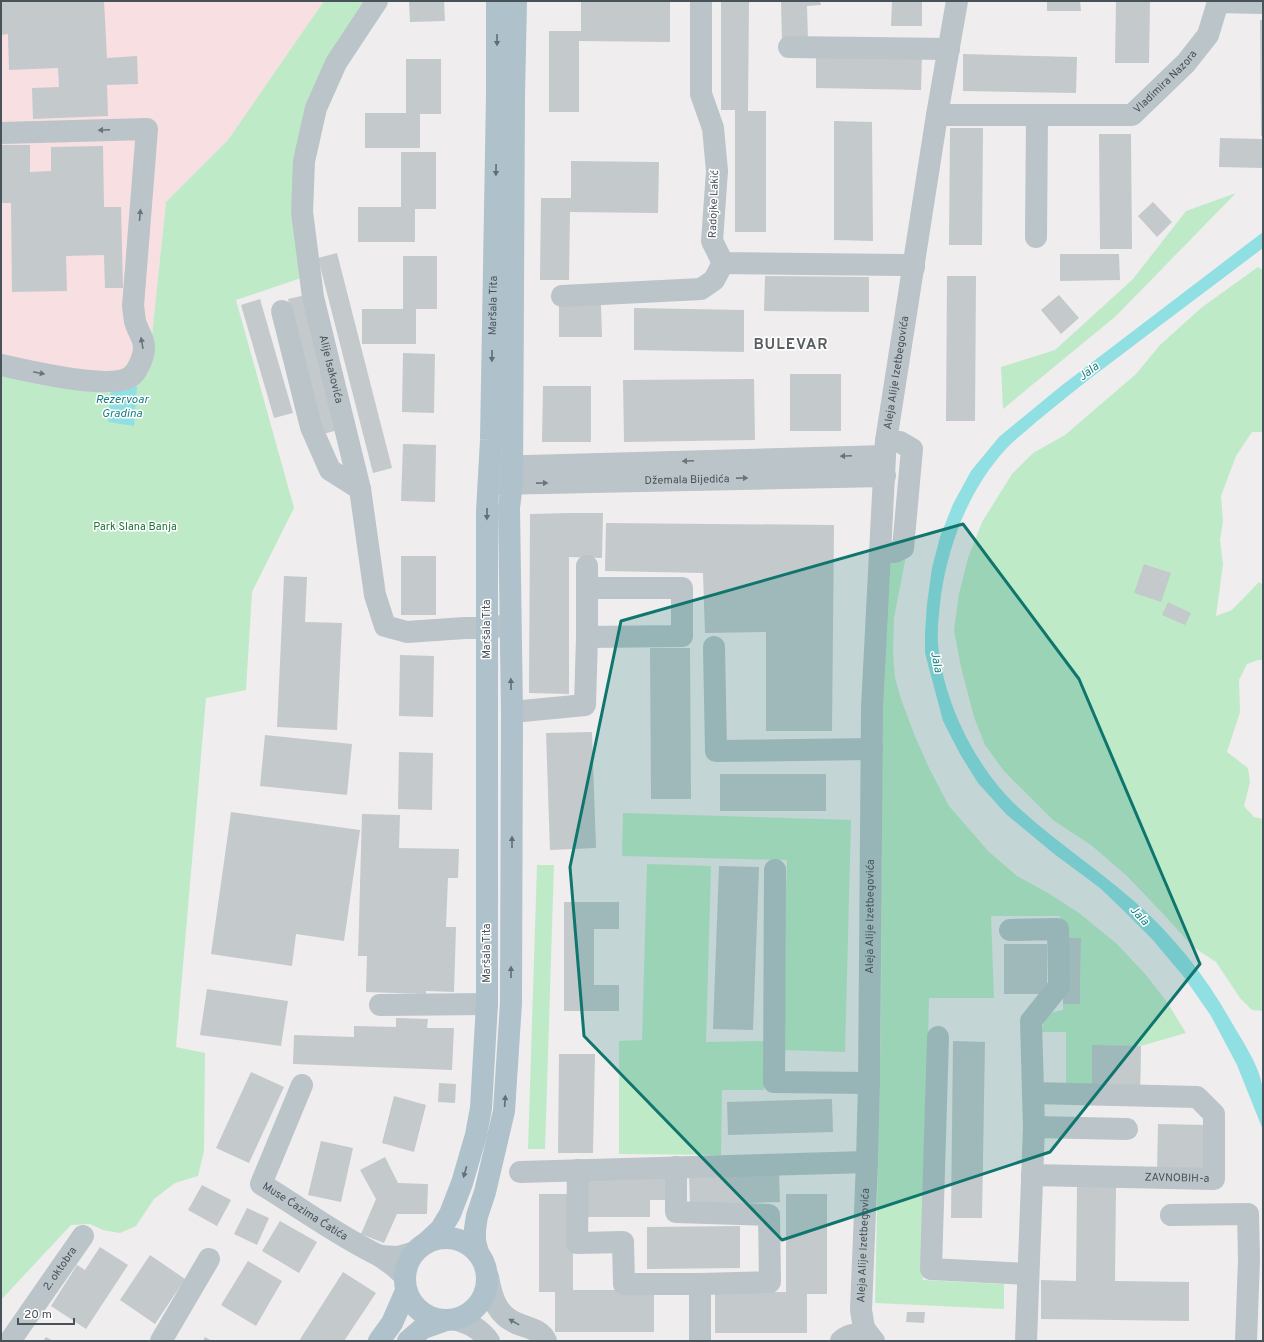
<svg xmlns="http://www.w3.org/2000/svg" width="1264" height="1342" font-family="Overpass,sans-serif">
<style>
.medical{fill:#f8dfe1}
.green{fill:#bfeac8}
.water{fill:#90dfe3}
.building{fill:#c4c9cc}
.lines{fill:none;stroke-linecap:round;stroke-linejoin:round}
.minor{stroke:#bac4c9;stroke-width:22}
.major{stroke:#afc1ca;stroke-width:22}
.oneway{fill:#616e75}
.oneway2{fill:#6a757b}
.marked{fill:#0f766e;fill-opacity:0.2;stroke:#0f766e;stroke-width:3;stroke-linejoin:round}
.labels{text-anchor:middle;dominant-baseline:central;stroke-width:3;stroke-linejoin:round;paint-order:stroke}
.street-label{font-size:11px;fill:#475359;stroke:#fff}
.park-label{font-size:11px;fill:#1f733b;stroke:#fff}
.water-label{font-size:12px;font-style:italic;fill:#188085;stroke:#fff}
.district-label{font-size:15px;font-weight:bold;letter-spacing:1px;fill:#5a5f61;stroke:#fff}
</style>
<rect width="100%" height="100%" fill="#f0edee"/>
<polygon class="medical" points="1,1 324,1 228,140 166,202 148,374 130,377 1,373"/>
<g class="green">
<polygon points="324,1 377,1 316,108 310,275 236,300 294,508 252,592 246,690 206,698 176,1047 205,1053 204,1151 198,1176 175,1183 154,1199 136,1226 120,1233 103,1230 90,1224 71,1225 1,1300 1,376 118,394 148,374 166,202 228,140"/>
<polygon points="1236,193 1116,316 1003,409 1001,367 1055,350 1133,279 1186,211"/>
<polygon points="1258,267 1263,270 1263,432 1252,432 1236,456 1221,496 1223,521 1220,540 1223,564 1216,616 1232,610 1259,582 1263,585 1263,660 1258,660 1247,664 1239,680 1240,712 1227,752 1248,768 1250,782 1244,806 1254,817 1263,819 1263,1011 1252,1010 1240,998 1216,962 1193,947 1167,918 1126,875 1091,845 1053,820 1004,771 985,745 974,717 961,667 954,630 959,594 968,558 982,522 1012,474 1033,453 1065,435 1136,374 1160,345 1201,308"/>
<path d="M888 555 906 556 894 618 893 653 895 678 901 699 914 734 929 768 949 806 988 851 1017 876 1048 893 1079 913 1117 944 1146 975 1167 1002 1186 1033 1141 1046 1140 1096 1066 1094V1032H1042C1043 1017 1049 1012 1063 1010V1004H1080L1081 938H1064L1060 916H991L994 998H929L923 1280 1004 1284V1309L875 1303 881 1031 882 721Z"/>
<polygon points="623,813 851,820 845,1052 781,1050 787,860 622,856"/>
<polygon points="647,864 711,866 706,1042 764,1041 764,1090 722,1090 721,1155 619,1154 619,1041 642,1040"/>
<polygon points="537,865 554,865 545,1149 528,1149"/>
</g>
<g class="water">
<path d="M1263 232V248C1213 286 1162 324 1112 362 1085 382 1060 402 1035 423 1025 432 1014 440 1005 450 969 490 949 542 941 595 939 614 936 634 939 653 946 707 978 771 1019 808 1056 842 1098 869 1135 902 1174 936 1207 978 1232 1023 1243 1042 1257 1062 1262 1084 1264 1096 1263 1118 1263 1130L1237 1065 1211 1016 1184 977 1152 939 1124 911 1100 888 1053 853 1006 814 978 783 960 754 943 721 925 653V633L927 604 932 568 940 537 953 504 971 471 999 437 1061 386Z"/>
<polygon points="111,387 137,387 134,426 108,422"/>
</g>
<g class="building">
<polygon points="1,1 67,1 67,2 104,1 107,58 137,56 138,84 107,85 108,116 33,119 32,88 59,87 58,68 9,70 8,34 1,35"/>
<polygon points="409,1 444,1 445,21 410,22"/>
<polygon points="581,1 670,1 670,42 579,41 579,112 549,112 549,31 581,31"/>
<polygon points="721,1 749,1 748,111 766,111 766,232 735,232 735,110 721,110"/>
<polygon points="781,1 820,1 821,5 807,6 808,40 782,41"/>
<polygon points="892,1 922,1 922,26 891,26"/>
<polygon points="1047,1 1080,1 1081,11 1047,11"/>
<polygon points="1116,1 1150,1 1149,63 1115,63"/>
<polygon points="1260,20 1263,20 1263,136 1261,136"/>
<polygon points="816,53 922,55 921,90 816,88"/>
<polygon points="963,54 1077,57 1076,93 963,91"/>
<polygon points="406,59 441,59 441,114 420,114 420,148 365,148 365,113 406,113"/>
<polygon points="834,121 872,122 873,241 834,240"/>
<polygon points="950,128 983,128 982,245 949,245"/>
<polygon points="1099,134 1131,134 1132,249 1100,249"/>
<polygon points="1220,138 1263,139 1263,168 1219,167"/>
<polygon points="1,145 30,145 30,172 51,171 51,147 103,146 104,207 121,207 123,288 105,288 104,255 66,256 67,291 12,292 11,203 1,203"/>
<polygon points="401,152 436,152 436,209 415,209 415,242 358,242 358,207 401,207"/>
<polygon points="571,161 659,162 658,213 570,212 569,280 540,280 541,198 571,198"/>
<polygon points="1153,202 1172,222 1157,237 1138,216"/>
<polygon points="337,253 392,468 373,473 318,258"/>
<polygon points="1060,254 1119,254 1120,280 1060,281"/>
<polygon points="403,256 437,256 437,309 416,309 416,344 362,344 362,309 403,309"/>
<polygon points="765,276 869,277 869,312 764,311"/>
<polygon points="947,276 976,276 975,421 946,421"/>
<polygon points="306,295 338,430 320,435 288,299"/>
<polygon points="1059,295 1079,318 1061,334 1041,310"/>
<polygon points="260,299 293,413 274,418 241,305"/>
<polygon points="559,304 601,304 602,337 559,337"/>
<polygon points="634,308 744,310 744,352 634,350"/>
<polygon points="403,353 435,354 434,413 402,412"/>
<rect x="790" y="374" width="51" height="57"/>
<polygon points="754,379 755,440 624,442 623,380"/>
<polygon points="543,386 591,386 591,442 542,442"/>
<polygon points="403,444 436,445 435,502 401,501"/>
<polygon points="570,513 603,513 602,558 569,557 569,694 529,693 530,514"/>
<polygon points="606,523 834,525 832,731 766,731 766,632 705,633 703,573 605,571"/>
<rect x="401" y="556" width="35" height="59"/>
<polygon points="1144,564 1171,573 1161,602 1134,593"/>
<polygon points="284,576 307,577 305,622 342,623 337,730 277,727"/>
<polygon points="1168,602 1191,613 1185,625 1162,615"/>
<polygon points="650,648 690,648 691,799 651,799"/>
<polygon points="400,655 434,656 433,717 399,716"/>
<polygon points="592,732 596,848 550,850 546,733"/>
<polygon points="265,735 352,744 347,795 260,786"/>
<polygon points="399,752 433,753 432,810 398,809"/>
<rect x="720" y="774" width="106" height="37"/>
<polygon points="231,812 360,830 344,941 296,934 292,966 211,954"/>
<polygon points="362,814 400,815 399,848 459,849 458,878 448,878 446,927 456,927 454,992 426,991 426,994 366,992 367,956 358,956"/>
<polygon points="719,866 759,867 753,1030 713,1029"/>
<polygon points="564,902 619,902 619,929 594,929 594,985 619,985 619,1011 564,1011"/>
<polygon points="1064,938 1081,938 1080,1004 1063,1004"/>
<rect x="1004" y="944" width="43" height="50"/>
<polygon points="207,989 288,1001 281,1046 200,1035"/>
<polygon points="396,1018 428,1019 427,1028 454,1028 452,1070 293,1064 294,1035 354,1037 354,1026 396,1027"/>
<polygon points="953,1041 985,1042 982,1218 951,1218"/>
<polygon points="1092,1045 1141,1046 1140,1091 1092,1091"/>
<polygon points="559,1054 595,1054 593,1153 558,1153"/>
<polygon points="251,1072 284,1087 249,1163 216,1148"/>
<polygon points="439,1083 456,1084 455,1103 438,1102"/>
<polygon points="394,1096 426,1105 414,1152 382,1143"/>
<polygon points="832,1099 833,1132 728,1135 727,1102"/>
<polygon points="1158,1124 1207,1125 1206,1173 1157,1172"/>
<polygon points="321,1141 353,1148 341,1202 308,1195"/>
<polygon points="385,1157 398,1183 428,1184 427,1214 397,1214 384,1243 361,1234 376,1199 360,1170"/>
<polygon points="779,1172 780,1202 690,1205 689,1174"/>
<polygon points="585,1176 666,1176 666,1200 650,1200 650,1217 585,1217"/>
<polygon points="202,1185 231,1200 217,1226 188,1210"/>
<polygon points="1077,1187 1116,1187 1115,1281 1189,1282 1189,1321 1041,1319 1041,1280 1076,1281"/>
<polygon points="539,1194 573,1194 573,1290 654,1290 654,1332 555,1332 555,1292 539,1292"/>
<polygon points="786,1194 827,1194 827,1294 807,1294 807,1333 715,1333 715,1292 786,1292"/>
<polygon points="247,1208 269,1218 257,1245 234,1234"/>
<polygon points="280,1221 317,1242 299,1273 262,1251"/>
<polygon points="740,1226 740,1268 647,1269 647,1227"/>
<polygon points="100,1247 128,1265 86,1329 51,1306 77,1265 85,1270"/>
<polygon points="150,1255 185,1279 155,1324 120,1300"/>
<polygon points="248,1261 282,1281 256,1326 221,1305"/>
<polygon points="343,1272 376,1293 344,1341 299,1341"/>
<polygon points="907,1312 925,1312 924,1323 906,1322"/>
<polygon points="46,1337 53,1341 43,1341"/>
<polygon points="205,1337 212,1341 203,1341"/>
</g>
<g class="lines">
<g class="minor">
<path id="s1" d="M377 1 336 63 316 108 304 161 302 212 313 297 360 489 375 595 385 626 407 632 465 628H487L510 625"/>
<polyline points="701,1 701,94 713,128 717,171 712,241 723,263 902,265 914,267"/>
<polyline points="789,47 949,49"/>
<path id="s2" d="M937 115H1132L1186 63 1208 35 1218 2 1263 3"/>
<path d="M1 133 147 129 133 306C134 311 134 316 135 321 137 330 144 338 144 347 144 356 138 372 130 377 109 390 27 371 1 365"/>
<polyline points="1036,237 1037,115"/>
<polyline points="562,296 701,289 714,280 723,263"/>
<polyline points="282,311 311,427 330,470 360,489"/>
<polyline points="493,467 885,456"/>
<path id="s3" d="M494 484 885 476"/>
<polyline points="880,552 895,552 903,548 912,449 900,442 886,441"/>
<polyline points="587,588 682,588 682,636 587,637"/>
<polyline points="714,647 716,751 872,749"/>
<polyline points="512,712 585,705 587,637 587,566"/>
<polyline points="775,870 774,1082 869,1083"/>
<polyline points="1010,930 1058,929 1059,986 1031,1021 1034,1127"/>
<polyline points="380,1005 487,1004"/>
<polyline points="938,1037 931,1269 1028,1274"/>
<path id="s4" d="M302 1085 261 1184C301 1208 338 1236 380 1256"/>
<polyline points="578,1170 577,1243 623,1242 624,1284 700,1284 770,1282 769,1215 676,1212 676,1167"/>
<polyline points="520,1172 867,1162"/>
<path id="s5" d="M1032 1175 1214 1179V1114L1197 1097 1033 1093"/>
<polyline points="1171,1215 1248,1214 1249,1259 1246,1341"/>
<polyline points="405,1276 394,1266 380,1256 398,1257 415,1252"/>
<path d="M488 1277C492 1299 497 1317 521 1325 531 1329 541 1330 546 1341"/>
<path d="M457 1320C471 1324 480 1329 489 1341"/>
<path id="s6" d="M873 1340 864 1328 861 1310 867 1162 869 1083 872 708 885 456 886 441 937 115 957 1"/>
<path id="s7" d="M10 1341 83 1236"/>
<polyline points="161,1341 209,1259"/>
<polyline points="700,1341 700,1284"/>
<path d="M841 1341C851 1332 864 1333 874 1341"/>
<polyline points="1026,1341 1034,1127 1127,1129"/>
</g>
<g class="major">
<circle cx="446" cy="1279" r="41"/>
<path id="s8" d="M425 1244 441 1229 450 1214 462 1183 476 1135 481 1108 487 1004V511L491 440 497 95V1"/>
<polyline points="478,1253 475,1241 475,1229 477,1216 485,1192 504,1111 511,1003 512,712 509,508 512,483 514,96 516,1"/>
<polyline points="379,1341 392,1323 406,1291"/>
<polyline points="408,1341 423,1328 443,1321"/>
</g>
</g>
<defs><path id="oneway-solid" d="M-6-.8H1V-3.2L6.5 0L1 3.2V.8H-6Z"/></defs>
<g class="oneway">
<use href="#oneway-solid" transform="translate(497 40) rotate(90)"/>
<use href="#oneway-solid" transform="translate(496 170) rotate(91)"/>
<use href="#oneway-solid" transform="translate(492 356) rotate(91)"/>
<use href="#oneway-solid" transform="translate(487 514) rotate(91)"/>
<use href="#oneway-solid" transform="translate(511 684) rotate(-91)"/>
<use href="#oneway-solid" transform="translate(512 842) rotate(-90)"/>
<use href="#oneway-solid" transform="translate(511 972) rotate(-90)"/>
<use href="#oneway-solid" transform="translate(505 1101) rotate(-86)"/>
<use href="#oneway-solid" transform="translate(465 1172) rotate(106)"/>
</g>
<g class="oneway2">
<use href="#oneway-solid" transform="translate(104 130) rotate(178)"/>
<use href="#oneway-solid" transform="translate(140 215) rotate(-85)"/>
<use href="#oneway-solid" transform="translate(142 343) rotate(-100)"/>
<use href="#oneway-solid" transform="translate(39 373) rotate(12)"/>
<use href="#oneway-solid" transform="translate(846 456) rotate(178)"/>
<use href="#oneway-solid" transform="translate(688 461) rotate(178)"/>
<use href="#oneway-solid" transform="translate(742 478) rotate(-1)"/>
<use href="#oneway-solid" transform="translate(542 483) rotate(-1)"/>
<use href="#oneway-solid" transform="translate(514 1322) rotate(-151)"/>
</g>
<path class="marked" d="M963 524 1079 679 1200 964 1050 1152 782 1240 584 1036 570 867 621 621Z"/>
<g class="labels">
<g class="street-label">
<text stroke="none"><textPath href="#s2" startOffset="242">Vladimira Nazora</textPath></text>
<text transform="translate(714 204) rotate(-88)">Radojke Lakić</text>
<text stroke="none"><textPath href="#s8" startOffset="953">Maršala Tita</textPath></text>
<text stroke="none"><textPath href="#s1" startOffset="389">Alije Isakovića</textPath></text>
<text stroke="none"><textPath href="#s6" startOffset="972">Aleja Alije Izetbegovića</textPath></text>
<text stroke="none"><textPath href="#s3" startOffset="193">Džemala Bijedića</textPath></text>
<text transform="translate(487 629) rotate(-90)">Maršala Tita</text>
<text stroke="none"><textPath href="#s6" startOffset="427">Aleja Alije Izetbegovića</textPath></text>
<text transform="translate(487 953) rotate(-90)">Maršala Tita</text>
<text stroke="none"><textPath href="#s5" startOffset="145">ZAVNOBIH-a</textPath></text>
<text stroke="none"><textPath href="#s4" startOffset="159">Muse Ćazima Ćatića</textPath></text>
<text stroke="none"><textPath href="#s6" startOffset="98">Aleja Alije Izetbegovića</textPath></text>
<text stroke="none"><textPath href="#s7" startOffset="88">2. oktobra</textPath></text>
</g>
<g class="park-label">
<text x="135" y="527">Park Slana Banja</text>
</g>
<g class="water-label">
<text transform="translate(1089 372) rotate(-37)">Jala</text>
<text x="122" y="400">Rezervoar<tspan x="122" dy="14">Gradina</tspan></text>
<text transform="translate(936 662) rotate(79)">Jala</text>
<text transform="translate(1139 916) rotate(47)">Jala</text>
</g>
<g class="district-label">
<text x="791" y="345">BULEVAR</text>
</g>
</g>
<rect width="1264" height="1342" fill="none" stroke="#475359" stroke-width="4"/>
<path d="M18 1318v6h56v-6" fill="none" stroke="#475359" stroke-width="2"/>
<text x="24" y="1318" font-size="12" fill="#475359" stroke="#ffffff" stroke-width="3" paint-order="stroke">20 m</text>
</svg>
